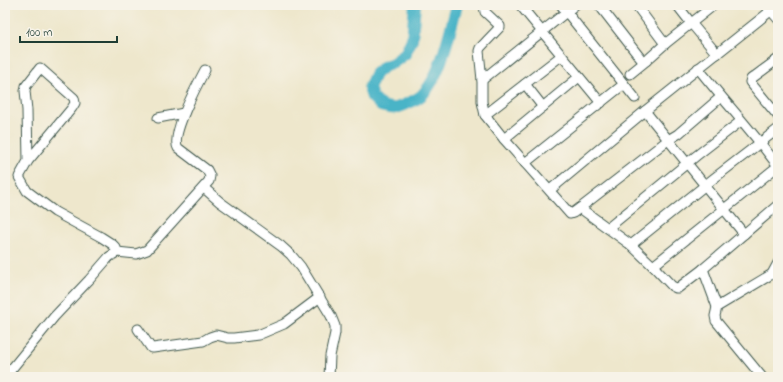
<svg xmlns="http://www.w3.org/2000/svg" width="783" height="382" font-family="'Indie Flower',sans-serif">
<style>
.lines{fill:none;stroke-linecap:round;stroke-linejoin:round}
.river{stroke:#4ab4c7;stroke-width:12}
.minor-casing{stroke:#3e564b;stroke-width:11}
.minor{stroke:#fff;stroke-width:9}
</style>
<rect width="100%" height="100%" fill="#f7f3e8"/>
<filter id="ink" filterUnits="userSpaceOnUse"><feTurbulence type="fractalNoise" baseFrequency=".025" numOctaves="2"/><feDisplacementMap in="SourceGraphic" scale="8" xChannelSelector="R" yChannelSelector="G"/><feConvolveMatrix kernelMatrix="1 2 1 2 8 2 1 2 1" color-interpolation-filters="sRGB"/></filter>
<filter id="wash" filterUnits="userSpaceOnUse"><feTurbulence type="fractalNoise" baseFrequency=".012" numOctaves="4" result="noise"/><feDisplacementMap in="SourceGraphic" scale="16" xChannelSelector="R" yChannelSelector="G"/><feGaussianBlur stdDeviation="0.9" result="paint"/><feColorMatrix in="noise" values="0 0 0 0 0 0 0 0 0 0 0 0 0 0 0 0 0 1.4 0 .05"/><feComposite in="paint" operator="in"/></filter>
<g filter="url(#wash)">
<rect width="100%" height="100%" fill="#eee7cc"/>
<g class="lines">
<path class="river" d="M415 5 412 39 405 54 393 63 383 67 375 74 369 88 372 97 381 106C386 107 392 109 396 108 403 106 419 99 423 94 441 76 450 30 457 5"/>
</g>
</g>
<g filter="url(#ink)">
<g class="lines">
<defs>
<g id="minor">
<polyline points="484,5 485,12 500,26 500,27 480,48 479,51 482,80 482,102 485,115 504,139 570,214 573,213 580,208 668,140 678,134 721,97"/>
<polyline points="520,5 601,103"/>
<polyline points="561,5 635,98"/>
<polyline points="599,5 641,59 644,61 646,61 665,44 714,5"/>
<polyline points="636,5 665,44"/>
<polyline points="677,5 691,23 717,54"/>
<polyline points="766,5 778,19"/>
<polyline points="778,59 751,79 750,82 778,116"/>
<path d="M698 68C724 101 753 132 778 166"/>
<polyline points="630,74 646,61"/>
<polyline points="482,80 575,5"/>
<polyline points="525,84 543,107"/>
<polyline points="645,111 744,234"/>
<polyline points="485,115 561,56"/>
<polyline points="158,118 184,113"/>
<polyline points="504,139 579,77"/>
<polyline points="28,161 27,110 25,91 26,86 40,68 74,98 75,103 72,108 28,161 19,177 27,191 55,212 101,237 112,244 116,248 117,252"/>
<polyline points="525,163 624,84"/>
<polyline points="204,188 220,202 281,246 291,255 301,267 331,316 335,326 335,333 330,356 329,377"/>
<polyline points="550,190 645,111 778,5"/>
<polyline points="580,208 631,245 653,266 672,286 676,288 678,288 703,269 778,205"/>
<polyline points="608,228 696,156 741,121"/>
<polyline points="631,245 713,179 778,129"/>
<polyline points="653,266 778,166"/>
<polyline points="703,269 717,307"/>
<polyline points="138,329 151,348 153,348 203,341 210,337 216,335 228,338 234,338 258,335 284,324 320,297"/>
<path d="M5 377 54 317 89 280 109 257 117 252 136 254 147 250 209 181 210 176 207 170 178 148C170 136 198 83 205 70"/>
<polyline points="762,377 716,321 715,316 717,307 772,274 778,263"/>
</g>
</defs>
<use href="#minor" class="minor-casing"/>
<use href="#minor" class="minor"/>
</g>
</g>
<rect width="783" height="382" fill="none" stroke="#f7f3e8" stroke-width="20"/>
<path d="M20 36v6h97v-6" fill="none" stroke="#1f3d34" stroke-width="2"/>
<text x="26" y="36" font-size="12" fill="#1f3d34" stroke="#f7f3e8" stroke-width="3" paint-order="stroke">100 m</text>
</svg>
